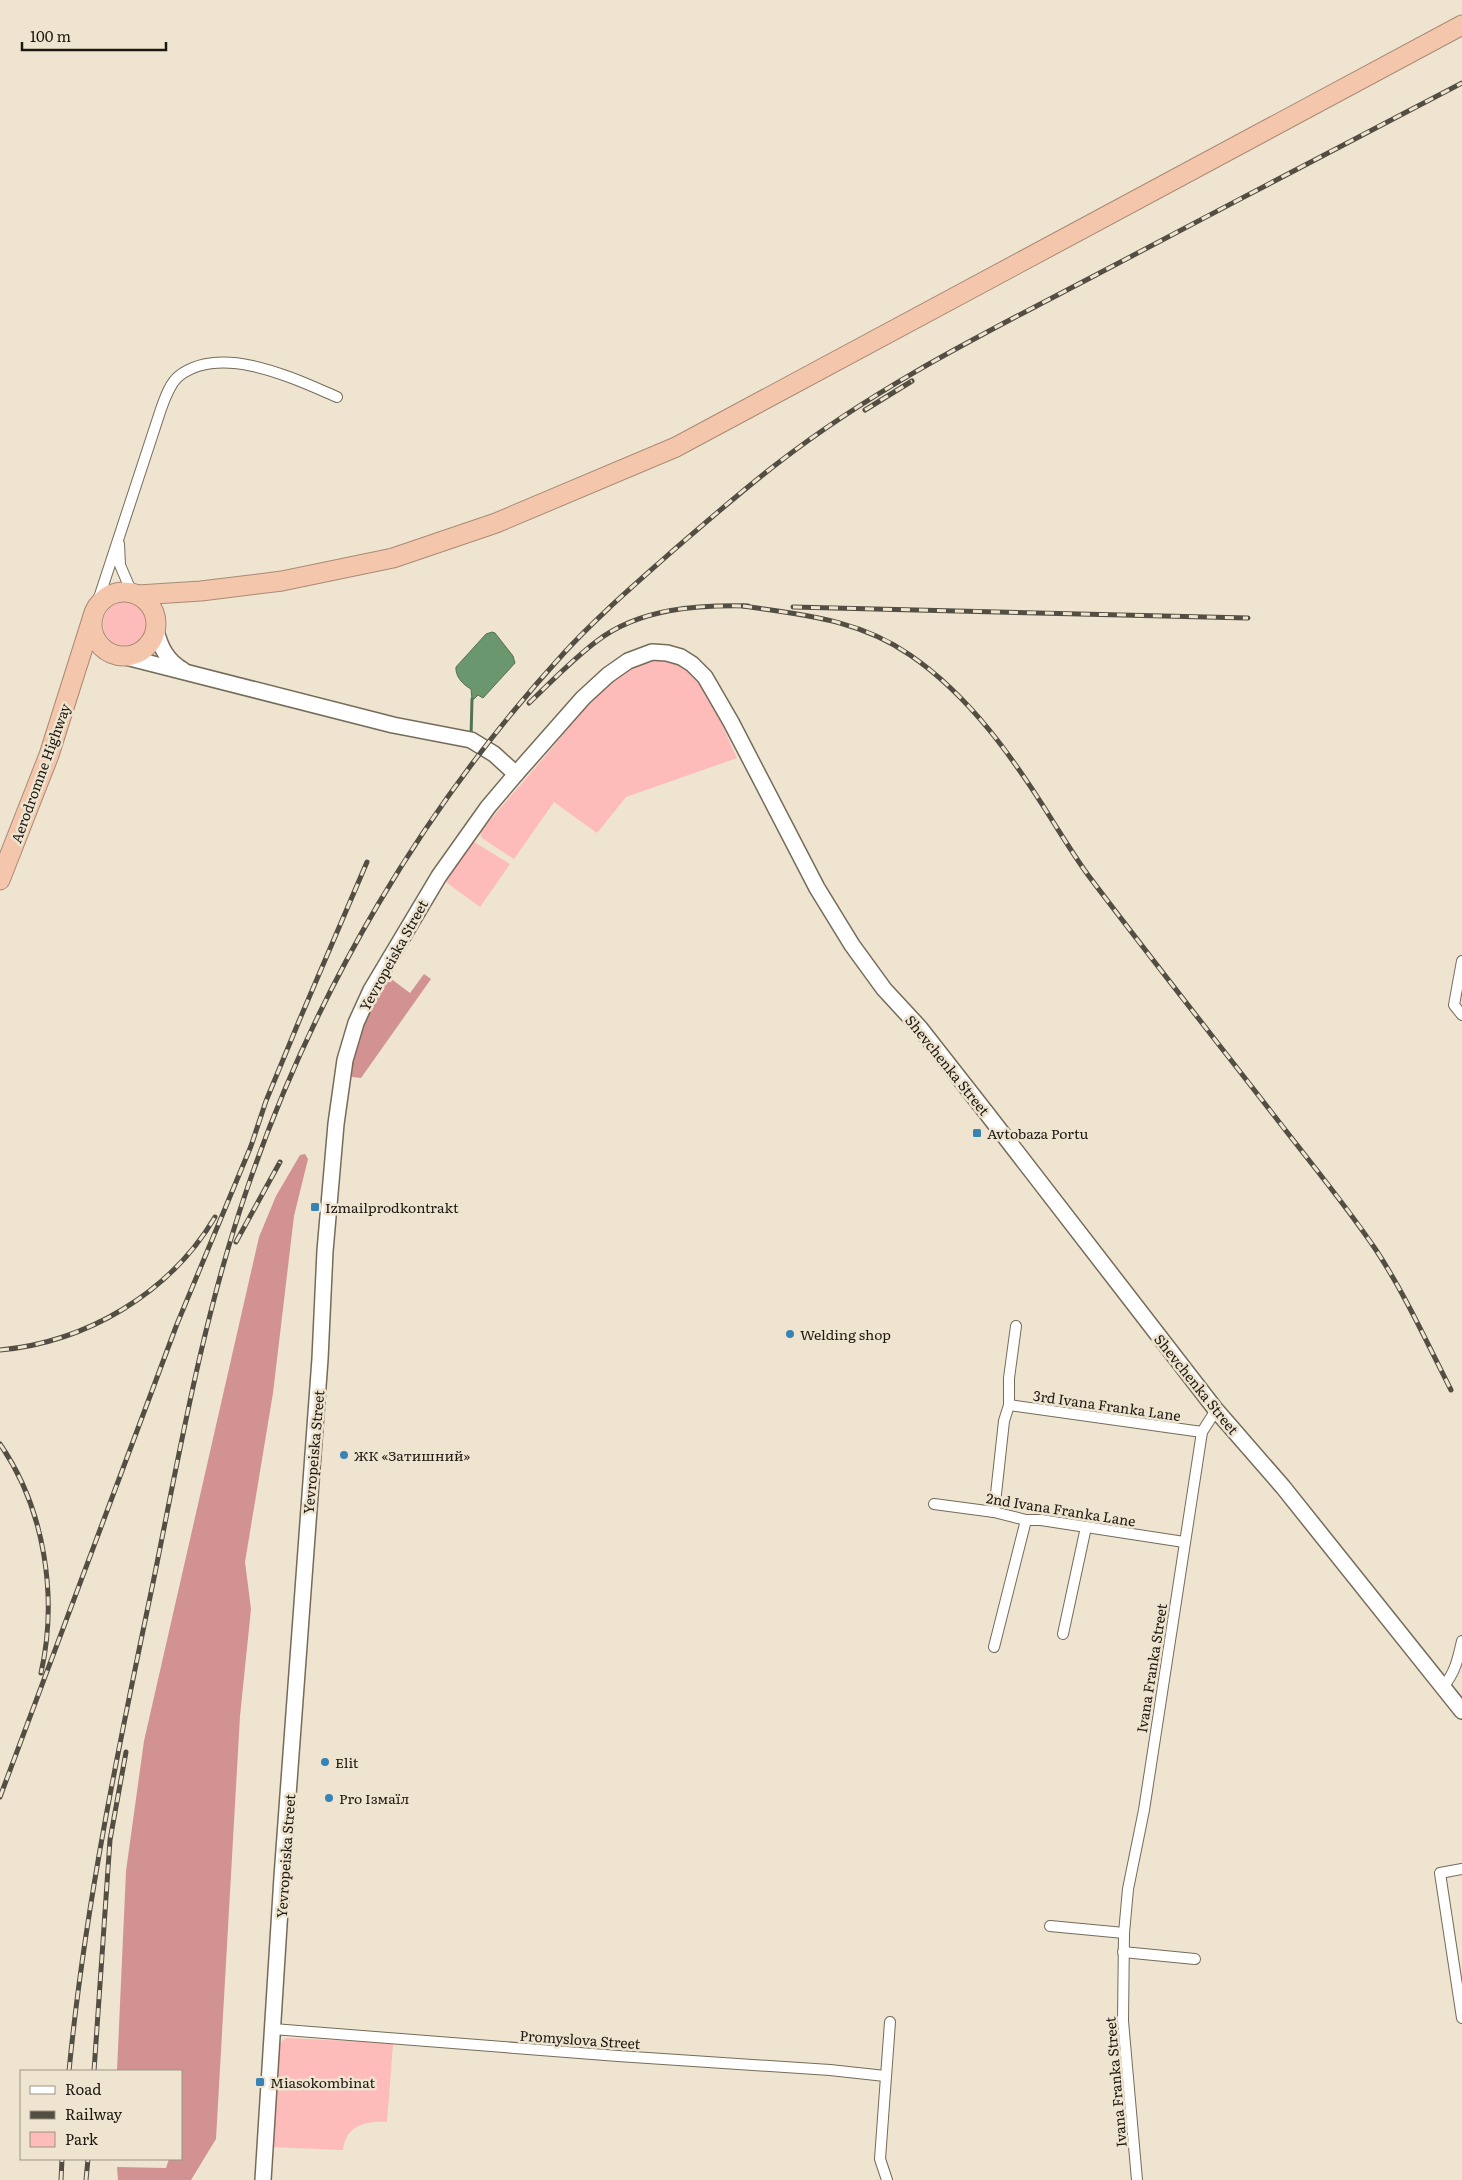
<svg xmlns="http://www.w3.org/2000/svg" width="1462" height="2180" font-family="Literata,serif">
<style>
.green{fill:#fdbbb9}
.forest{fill:#d29291}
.water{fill:#6b976e;stroke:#547152}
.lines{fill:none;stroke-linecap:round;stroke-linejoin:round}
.stream{stroke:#547152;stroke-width:3}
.street-casing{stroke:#756b59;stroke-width:12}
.secondary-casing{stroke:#756b59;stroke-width:18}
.highway-casing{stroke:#a98a76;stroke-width:21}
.street{stroke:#fff;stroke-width:10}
.secondary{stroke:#fff;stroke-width:15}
.highway{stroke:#f4c7ac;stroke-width:19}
.rail-casing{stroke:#534e43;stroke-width:5}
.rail{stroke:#efe4cf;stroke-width:3;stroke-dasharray:9;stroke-linecap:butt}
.poi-dot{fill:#3683b6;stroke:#efe4cf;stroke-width:2}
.labels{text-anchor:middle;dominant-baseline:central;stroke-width:5;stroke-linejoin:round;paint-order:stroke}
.street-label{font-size:14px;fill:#1d1912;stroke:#efe4cf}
.poi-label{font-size:14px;fill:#1d1912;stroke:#efe4cf;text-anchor:start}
</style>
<rect width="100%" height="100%" fill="#efe4cf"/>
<g class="green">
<circle cx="125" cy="624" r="22"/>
<path d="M657 659C667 659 675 660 683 665 706 680 725 733 737 758L626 797 597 833 554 802 514 859 482 838 480 832C502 806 525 780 547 754 579 717 607 672 657 659Z"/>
<polygon points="474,842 510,864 480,907 446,882 471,843"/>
<path d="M286 2038 393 2043 387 2122C366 2121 346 2125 343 2150L271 2147 279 2044Z"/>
</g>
<g class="forest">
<path d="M424 974 431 979 361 1078 352 1077C345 1054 374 999 386 979L390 978 410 993Z"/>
<polygon points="305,1154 308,1159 294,1216 273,1393 245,1562 251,1609 240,1716 216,2139 191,2180 118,2180 117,2167 166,2168 169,2159 181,2159 181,2071 117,2071 126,1871 144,1741 259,1237 276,1196 300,1155"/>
</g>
<path class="water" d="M492 632 495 633 513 656 515 663 483 698 478 695 474 699H472L471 689C463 685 455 676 456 667L486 634Z"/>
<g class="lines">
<polyline class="stream" points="471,737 472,699"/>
<defs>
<g id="street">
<polyline points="119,544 120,565 132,593"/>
<path d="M95 610 161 409C165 398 170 383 179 376 222 343 295 379 337 397"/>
<polyline points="1462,961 1454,1005 1462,1015"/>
<polyline points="1009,1405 1202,1432"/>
<polyline points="934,1504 994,1512 1026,1520 1041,1520 1184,1542"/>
<polyline points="994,1512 1004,1421 1009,1405 1009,1378 1016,1326"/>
<polyline points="1063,1634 1086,1527"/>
<polyline points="994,1647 1026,1520"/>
<path d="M1443 1687C1455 1673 1458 1659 1462 1641"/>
<polyline points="1462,1869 1440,1873 1462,2018"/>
<polyline points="1050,1926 1124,1933"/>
<polyline points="1123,1952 1195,1959"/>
<polyline points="273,2029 618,2056 830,2070 885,2076"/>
<polyline points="887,2180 880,2159 890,2022"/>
<polyline points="1137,2180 1123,2021 1124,1933 1128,1889 1144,1810 1202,1432 1216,1410"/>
</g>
<g id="secondary">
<path d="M156 630C160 647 167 661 183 670"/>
<polyline points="122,656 393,725 471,740 494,754 516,774"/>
<polyline points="263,2180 282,1877 320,1359 325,1251 336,1124 345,1060 356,1023 371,990 439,876 488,807 516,774 583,698 608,675 628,661 652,652 667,653 681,657 692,664 705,677 731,722 817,888 852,945 884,989 920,1028 985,1111 1216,1410 1283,1487 1462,1711"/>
</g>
<g id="highway">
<circle cx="124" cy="624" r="32"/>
<polyline points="138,595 201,591 282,581 393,558 496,523 676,447 1462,25"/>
<polyline points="0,880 49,755 93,616"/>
</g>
</defs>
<use href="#street" class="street-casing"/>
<use href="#secondary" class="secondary-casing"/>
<use href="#highway" class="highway-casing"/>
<use href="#street" class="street"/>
<use href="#secondary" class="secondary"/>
<use href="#highway" class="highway"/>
<defs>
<g id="rail">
<polyline points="865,410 912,381"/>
<path d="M743 606C803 615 858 619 910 655 970 696 1014 759 1052 820 1064 839 1075 857 1088 875 1152 960 1218 1043 1283 1127 1314 1167 1347 1207 1376 1250 1405 1294 1427 1343 1451 1390"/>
<polyline points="793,607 1248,618"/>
<path d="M529 703C551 682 573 659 597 641 640 608 697 605 748 606"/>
<polyline points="236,1242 280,1162"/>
<path d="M0 1350C87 1342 170 1293 215 1217"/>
<path d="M0 1444C45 1509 58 1597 41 1673"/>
<polyline points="0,1797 177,1324 251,1146 266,1101 299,1021 367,862"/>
<path d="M69 2071C85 1906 119 1745 153 1583 180 1450 203 1317 247 1189 314 992 423 807 564 653 596 618 632 587 668 555 704 524 740 492 778 463 876 387 983 334 1092 277 1215 212 1339 147 1462 83"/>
<polyline points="94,2071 110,1840 126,1752"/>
<polyline points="61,2180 62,2159"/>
<polyline points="86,2180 88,2159"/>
</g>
</defs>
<use href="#rail" class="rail-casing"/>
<use href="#rail" class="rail"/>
</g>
<g class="poi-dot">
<rect x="972" y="1128" width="10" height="10" rx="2.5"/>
<rect x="310" y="1202" width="10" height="10" rx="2.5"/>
<circle cx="790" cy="1334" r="5"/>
<circle cx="344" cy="1455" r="5"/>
<circle cx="325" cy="1762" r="5"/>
<circle cx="329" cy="1798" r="5"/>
<rect x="255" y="2077" width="10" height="10" rx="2.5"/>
</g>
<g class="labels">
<g class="street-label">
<text transform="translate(40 773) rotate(-70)">Aerodromne Highway</text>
<text transform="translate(393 955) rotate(-61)">Yevropeiska Street</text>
<text transform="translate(948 1065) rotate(51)">Shevchenka Street</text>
<text transform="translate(1197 1384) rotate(51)">Shevchenka Street</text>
<text transform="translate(1107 1405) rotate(8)">3rd Ivana Franka Lane</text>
<text transform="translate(313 1452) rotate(-85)">Yevropeiska Street</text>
<text transform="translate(1061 1509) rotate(9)">2nd Ivana Franka Lane</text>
<text transform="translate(1151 1668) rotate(-81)">Ivana Franka Street</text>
<text transform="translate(285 1856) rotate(-86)">Yevropeiska Street</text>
<text transform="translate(580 2039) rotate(4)">Promyslova Street</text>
<text transform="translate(1115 2082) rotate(-95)">Ivana Franka Street</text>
</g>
<g class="poi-label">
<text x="987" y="1133">Avtobaza Portu</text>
<text x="325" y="1207">Izmailprodkontrakt</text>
<text x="800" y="1334">Welding shop</text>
<text x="354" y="1455">ЖК «Затишний»</text>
<text x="335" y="1762">Elit</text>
<text x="339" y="1798">Pro Ізмаїл</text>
<text x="270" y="2082">Miasokombinat</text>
</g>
</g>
<rect x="20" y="2070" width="162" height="90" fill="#efe4cf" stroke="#9b9383"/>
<rect x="30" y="2086" width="25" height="8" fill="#ffffff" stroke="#9b9383"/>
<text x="65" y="2095" font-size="15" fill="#1d1912">Road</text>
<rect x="30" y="2111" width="25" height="8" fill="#534e43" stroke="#9b9383"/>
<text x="65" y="2120" font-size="15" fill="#1d1912">Railway</text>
<rect x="30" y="2132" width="25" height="15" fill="#fdbbb9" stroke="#9b9383"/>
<text x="65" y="2145" font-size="15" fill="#1d1912">Park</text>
<path d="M22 42v8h144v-8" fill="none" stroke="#1d1912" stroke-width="2.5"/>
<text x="30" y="42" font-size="15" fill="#1d1912" stroke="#efe4cf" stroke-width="4" paint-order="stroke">100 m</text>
</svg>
